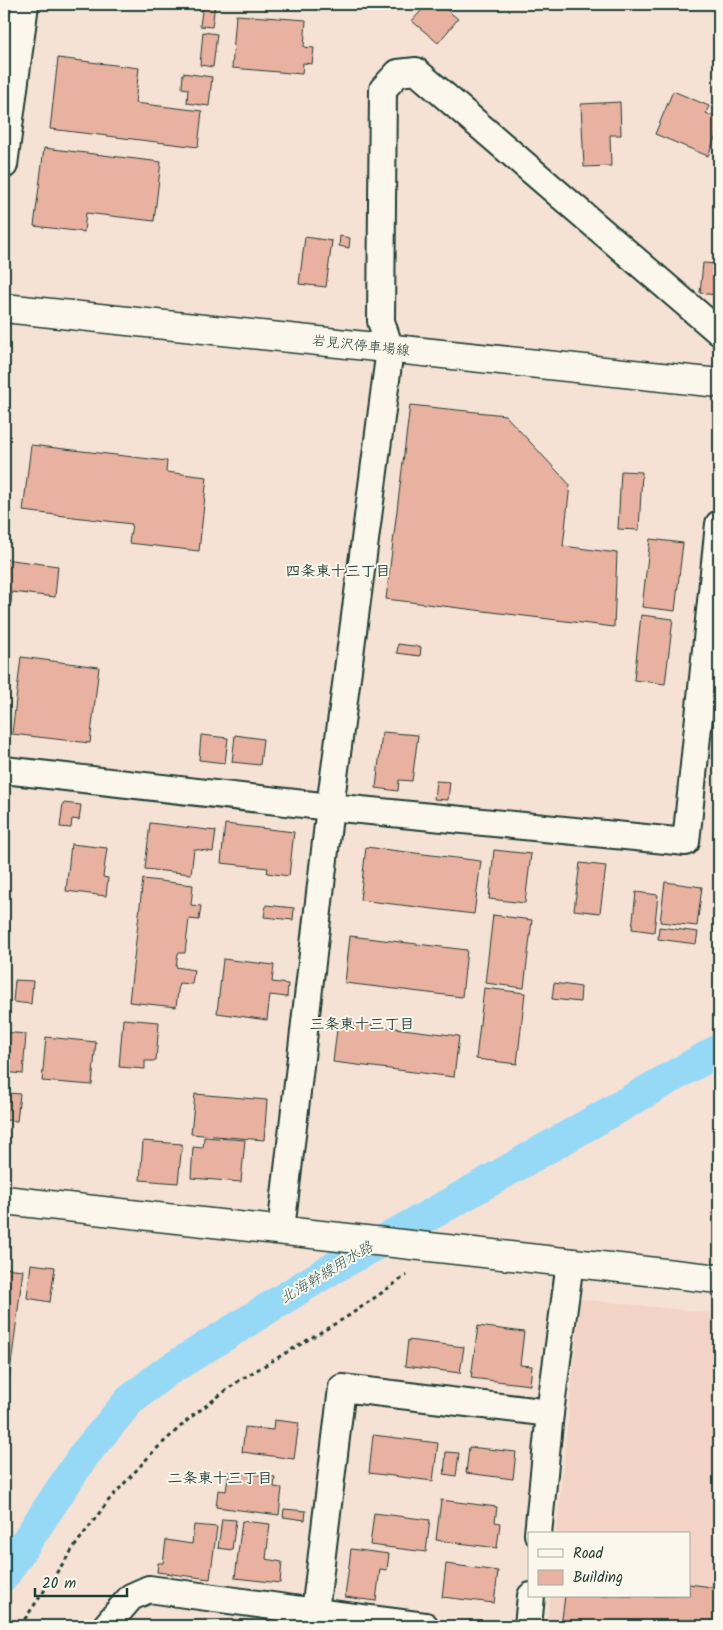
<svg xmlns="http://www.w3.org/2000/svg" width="723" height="1630" font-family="Kalam,'Klee One',sans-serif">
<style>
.built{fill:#f2d3c5}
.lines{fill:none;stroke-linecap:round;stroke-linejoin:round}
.canal{stroke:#95d9f7;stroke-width:32}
.building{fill:#e9b1a0;stroke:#1f3d34}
.street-casing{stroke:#1f3d34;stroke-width:30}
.secondary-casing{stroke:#1f3d34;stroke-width:31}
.path{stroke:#1f3d34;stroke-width:3;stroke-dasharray:4 4;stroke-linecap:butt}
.street{stroke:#fbf7ec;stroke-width:26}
.secondary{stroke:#fbf7ec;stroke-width:28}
.labels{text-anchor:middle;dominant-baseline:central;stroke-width:4;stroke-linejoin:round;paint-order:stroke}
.street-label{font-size:14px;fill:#1f3d34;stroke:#fbf7ec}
.neighbourhood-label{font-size:15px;font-weight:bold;fill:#1f3d34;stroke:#fbf7ec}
.water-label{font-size:15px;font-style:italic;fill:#375c5b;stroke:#fbf7ec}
</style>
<rect width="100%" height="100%" fill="#f6e2d5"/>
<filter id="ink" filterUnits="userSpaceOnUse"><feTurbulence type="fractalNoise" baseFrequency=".02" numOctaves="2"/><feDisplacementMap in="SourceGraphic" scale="10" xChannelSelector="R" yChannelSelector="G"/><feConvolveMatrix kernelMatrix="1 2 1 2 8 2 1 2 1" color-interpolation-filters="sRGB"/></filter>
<g filter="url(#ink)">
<polygon class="built" points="581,1299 719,1314 719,1626 547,1626 550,1596 689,1596 689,1534 556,1534"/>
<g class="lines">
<polyline class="canal" points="4,1575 84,1455 129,1401 164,1373 328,1271 435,1212 719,1050"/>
</g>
<g class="building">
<polygon points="203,4 215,4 212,27 200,26"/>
<polygon points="427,4 440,4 458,19 438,43 412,21"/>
<polygon points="236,15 306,20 304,47 314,48 312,64 303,63 302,74 232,68"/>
<polygon points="203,32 217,34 213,67 200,65"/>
<polygon points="58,58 139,68 135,103 202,111 198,147 50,129"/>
<polygon points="183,73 212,77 209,106 187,103 188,89 182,88"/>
<polygon points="673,91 709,106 706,113 719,119 719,127 708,156 655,134"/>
<polygon points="620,102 621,135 610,135 611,166 584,167 581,104"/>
<polygon points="44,148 161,162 154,221 86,213 84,232 34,226"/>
<polygon points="340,236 350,238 349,248 339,246"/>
<polygon points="305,237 332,241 326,287 299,284"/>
<polygon points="703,263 719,264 716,295 700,293"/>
<polygon points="410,405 505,415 570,485 563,546 617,553 614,627 386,599"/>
<polygon points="31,445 167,461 166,472 207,477 199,551 129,543 132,524 23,511"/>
<polygon points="621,471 642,472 639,530 618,529"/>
<polygon points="650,539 683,543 675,611 642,607"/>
<polygon points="4,559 58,566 55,597 12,592 11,603 4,602"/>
<polygon points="641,615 673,619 665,684 634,680"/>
<polygon points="398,644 421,647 420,656 397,653"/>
<polygon points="21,657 99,667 90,743 12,734"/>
<polygon points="382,732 418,735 412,781 399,780 398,791 376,788"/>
<polygon points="201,735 228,738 225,763 199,760"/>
<polygon points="235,735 263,739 260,765 232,762"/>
<polygon points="436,781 450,782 448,800 434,799"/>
<polygon points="63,803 81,805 79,820 72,819 71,828 60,827"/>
<polygon points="150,823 216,831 213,852 194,849 191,874 145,869"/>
<polygon points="225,824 294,832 289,876 267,873 268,868 221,863"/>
<polygon points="71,844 107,848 103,877 108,878 106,896 66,891"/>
<polygon points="366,847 481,861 474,914 360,900"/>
<polygon points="494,850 531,854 525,903 489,899"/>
<polygon points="580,863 606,866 600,913 574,910"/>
<polygon points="143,879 193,885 191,905 201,906 199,920 189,919 185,953 178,953 176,967 194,970 192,984 179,983 176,1007 129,1002"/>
<polygon points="665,882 702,887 697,926 660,922"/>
<polygon points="636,892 658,895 654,932 632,929"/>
<polygon points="266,905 294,908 293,920 264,917"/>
<polygon points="493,915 532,920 524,988 485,983"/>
<polygon points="659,927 698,932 696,944 658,939"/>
<polygon points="350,936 467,950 462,997 345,983"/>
<polygon points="223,959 274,965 272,982 288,984 287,997 270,995 267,1020 217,1013"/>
<polygon points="15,980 33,981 31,1004 13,1002"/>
<polygon points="554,983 581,987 580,1002 552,999"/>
<polygon points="484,988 525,993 517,1064 476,1059"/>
<polygon points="123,1019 159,1022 156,1061 145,1061 145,1069 119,1067"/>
<polygon points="338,1021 459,1036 454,1077 333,1062"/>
<polygon points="4,1032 26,1034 23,1074 4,1072"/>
<polygon points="46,1037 96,1042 92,1085 42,1081"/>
<polygon points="8,1093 20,1094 17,1121 6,1120"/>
<polygon points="195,1094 267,1100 264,1140 191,1134"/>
<polygon points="204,1137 245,1140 241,1182 191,1178 193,1147 203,1148"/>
<polygon points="143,1141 182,1144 178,1183 140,1180"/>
<polygon points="31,1264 55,1267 50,1302 27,1298"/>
<polygon points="4,1268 23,1270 4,1420"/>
<polygon points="478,1326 524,1332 520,1365 532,1366 530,1385 471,1378"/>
<polygon points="408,1340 464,1347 460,1373 405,1366"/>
<polygon points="274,1420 299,1423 294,1459 242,1452 245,1427 273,1430"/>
<polygon points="373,1435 438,1443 433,1481 369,1473"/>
<polygon points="469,1447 516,1452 513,1479 466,1473"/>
<polygon points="446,1452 459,1453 456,1476 444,1474"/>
<polygon points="229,1471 275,1477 274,1487 282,1488 279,1515 216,1507 218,1490 226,1491"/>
<polygon points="441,1500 497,1507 495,1522 500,1523 497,1548 436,1540"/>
<polygon points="284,1509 306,1511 305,1520 283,1517"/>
<polygon points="374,1513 430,1520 426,1552 370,1545"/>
<polygon points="222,1519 236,1520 232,1550 218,1548"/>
<polygon points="242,1521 270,1524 266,1559 282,1562 280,1583 235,1578"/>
<polygon points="194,1525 217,1527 210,1579 157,1572 158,1563 163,1563 166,1540 192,1544"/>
<polygon points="351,1549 389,1554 387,1570 380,1569 376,1601 345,1597"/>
<polygon points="446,1564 498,1571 494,1603 442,1597"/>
<polygon points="689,1584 719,1588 719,1626 561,1626 565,1596 689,1596"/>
<polygon points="205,1622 218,1624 217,1626 205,1626"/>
</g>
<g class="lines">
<defs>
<g id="street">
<polyline points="4,165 25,4"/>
<polyline points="4,770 330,807 686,842 719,524"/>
<polyline points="281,1230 330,807 390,349 381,321 383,89 398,73 416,71 719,332"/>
<polyline points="538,1534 550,1413 570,1262"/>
<polyline points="315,1612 425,1626"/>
<polyline points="106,1626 131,1597 149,1589 315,1612 342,1388 550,1413"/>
<polyline points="528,1626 531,1596"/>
</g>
<g id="secondary">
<polyline points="4,308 719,383"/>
<polyline points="4,1200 719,1279"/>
</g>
</defs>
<use href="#street" class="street-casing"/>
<use href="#secondary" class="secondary-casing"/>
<polyline class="path" points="20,1626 77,1543 109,1500 154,1451 191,1417 240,1380 350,1315 407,1275"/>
<use href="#street" class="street"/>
<use href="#secondary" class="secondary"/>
</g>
</g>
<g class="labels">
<g class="street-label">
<text transform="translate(361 346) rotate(6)">岩見沢停車場線</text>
</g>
<g class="neighbourhood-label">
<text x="338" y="572">四条東十三丁目</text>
<text x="362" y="1025">三条東十三丁目</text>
<text x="220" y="1479">二条東十三丁目</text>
</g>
<g class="water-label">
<text transform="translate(327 1273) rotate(-31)">北海幹線用水路</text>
</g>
</g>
<rect width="723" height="1630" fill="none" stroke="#fbf7ec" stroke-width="20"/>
<rect x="10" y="10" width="703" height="1610" fill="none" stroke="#1f3d34" stroke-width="2" filter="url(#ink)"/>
<rect x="528" y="1532" width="162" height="65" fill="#fbf7ec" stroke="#a3ada2"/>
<rect x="538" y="1549" width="25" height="8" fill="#fbf7ec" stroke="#a3ada2"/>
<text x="573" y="1558" font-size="15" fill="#1f3d34">Road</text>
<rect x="538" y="1570" width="25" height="15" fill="#e9b1a0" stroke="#a3ada2"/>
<text x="573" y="1582" font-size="15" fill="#1f3d34">Building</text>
<path d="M35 1588v8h92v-8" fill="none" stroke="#1f3d34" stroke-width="2.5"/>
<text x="42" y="1588" font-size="15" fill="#1f3d34" stroke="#fbf7ec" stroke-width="4" paint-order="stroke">20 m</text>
</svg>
